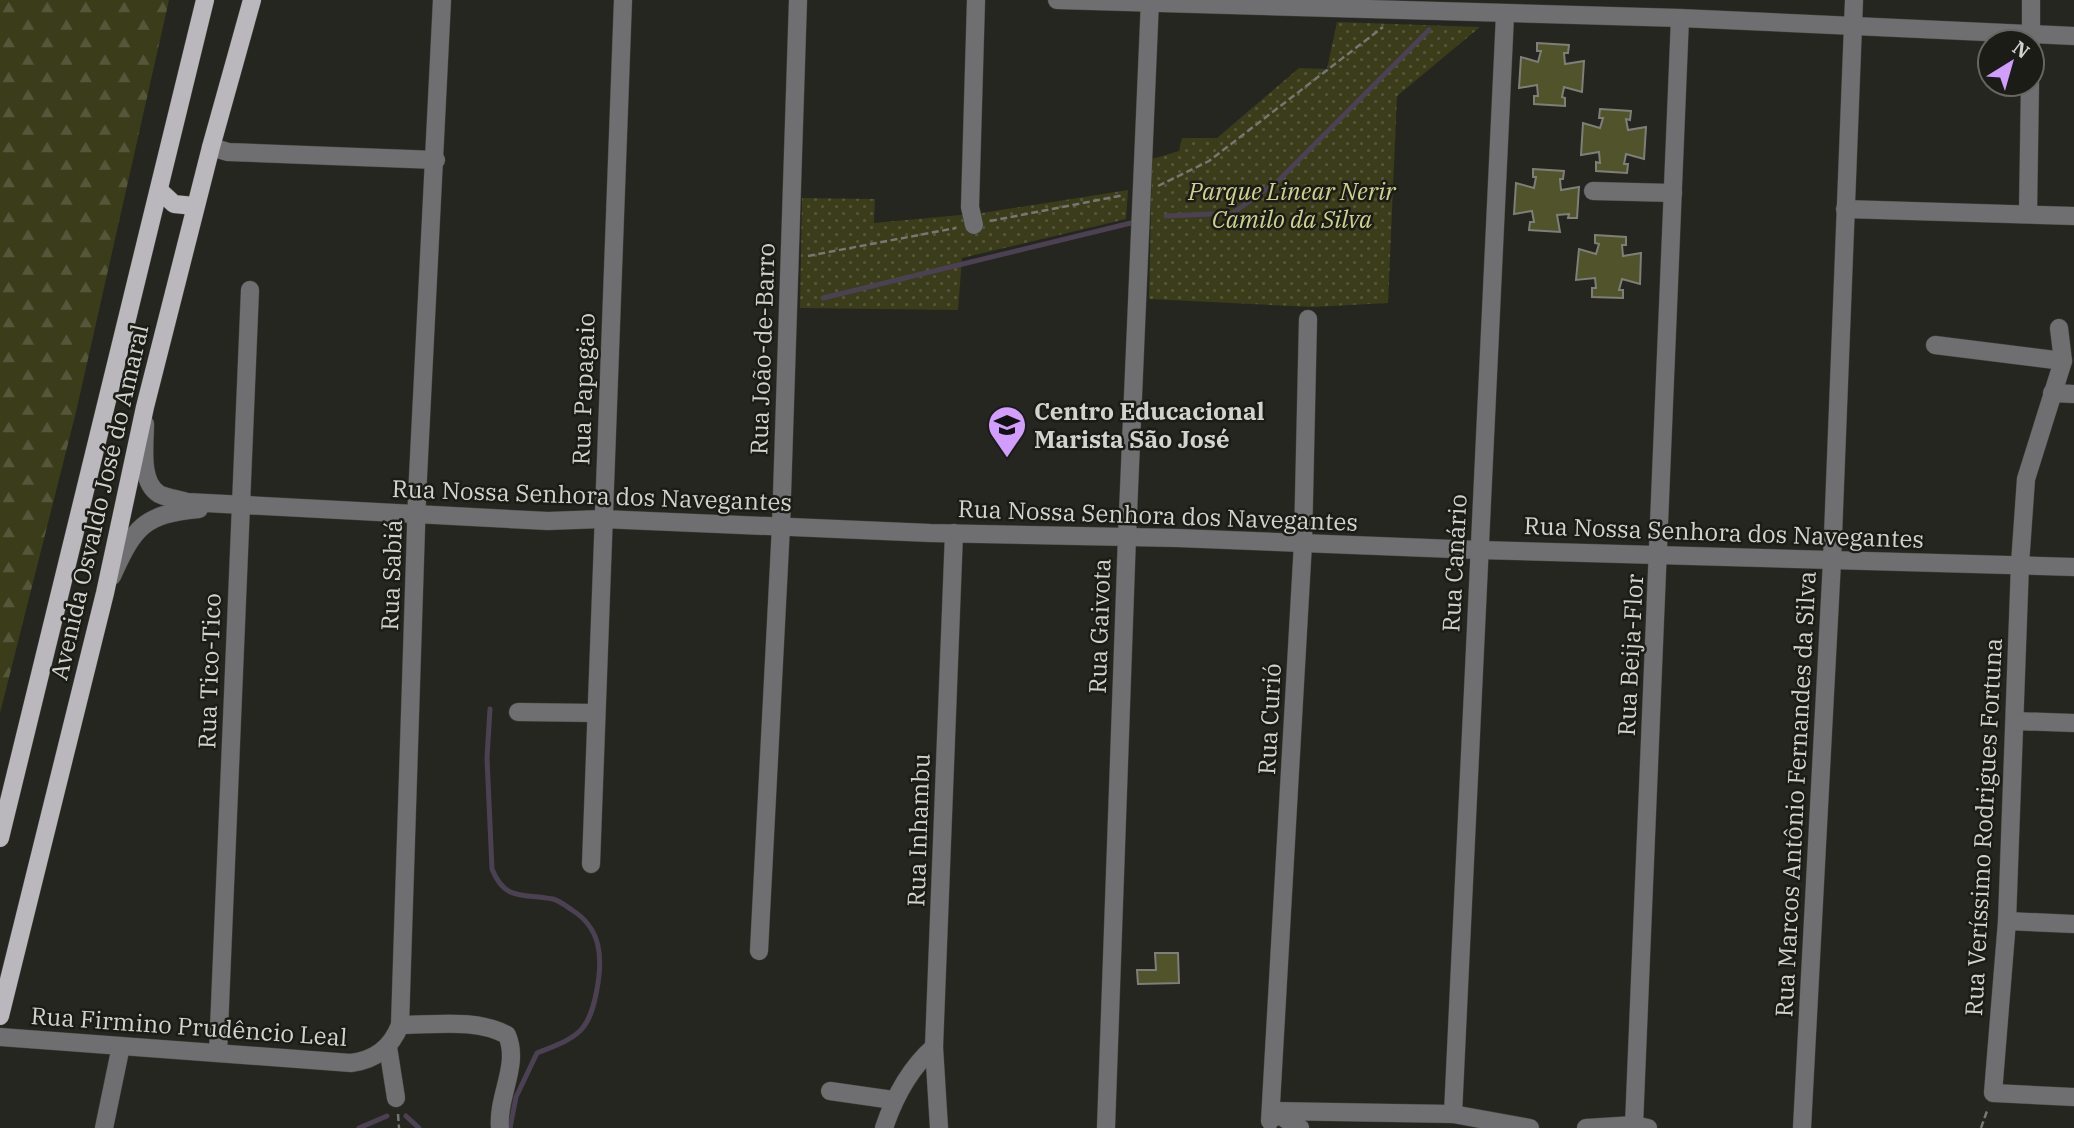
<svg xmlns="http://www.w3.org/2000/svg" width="2074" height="1128" font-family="'IBM Plex Serif',serif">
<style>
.forest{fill:url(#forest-firs)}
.park{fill:url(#park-dots)}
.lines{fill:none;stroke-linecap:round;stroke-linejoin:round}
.stream{stroke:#4b4152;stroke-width:5}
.building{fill:#51532a;stroke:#7e7f78;stroke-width:2}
.minor-casing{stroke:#41423c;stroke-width:19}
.major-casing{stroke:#41423c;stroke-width:19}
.path{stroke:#767772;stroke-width:2.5;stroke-dasharray:7 3.5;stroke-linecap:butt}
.minor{stroke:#6f6e71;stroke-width:18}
.major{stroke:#bab7bd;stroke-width:18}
.labels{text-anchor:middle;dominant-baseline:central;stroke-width:5;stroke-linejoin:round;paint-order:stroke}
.park-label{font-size:24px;font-style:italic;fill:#cdd18c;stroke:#1c1c17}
.street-label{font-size:24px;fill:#d2d3cf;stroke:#1c1c17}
.poi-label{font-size:24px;font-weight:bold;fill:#d2d3cf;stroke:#1c1c17;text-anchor:start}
</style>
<defs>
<pattern id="forest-firs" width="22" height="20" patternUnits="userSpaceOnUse" patternTransform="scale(1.75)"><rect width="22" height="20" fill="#3a3c1a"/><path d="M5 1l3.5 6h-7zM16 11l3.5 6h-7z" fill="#56573a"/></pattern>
<pattern id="park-dots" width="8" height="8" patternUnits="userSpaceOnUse" patternTransform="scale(1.75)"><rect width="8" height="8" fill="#3a3c1a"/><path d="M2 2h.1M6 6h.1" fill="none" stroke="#56573a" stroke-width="1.8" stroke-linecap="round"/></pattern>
</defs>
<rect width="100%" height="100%" fill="#252620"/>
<polygon class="forest" points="0,0 169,0 76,412 0,713"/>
<g class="park">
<polygon points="1337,22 1480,27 1397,96 1388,303 1313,307 1149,299 1152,159 1179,151 1182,138 1217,138 1299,68 1327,69"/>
<polygon points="1128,190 1126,219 962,258 958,310 800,308 802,198 875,199 874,223 982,213"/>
</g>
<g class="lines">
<g class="stream">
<polyline points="1166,216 1233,213 1279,180 1429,30"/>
<polyline points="823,298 1131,223"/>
<path d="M490 709 487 758 492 869C505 902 524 893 553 899 560 901 566 906 572 910 601 928 603 957 597 989 589 1034 577 1037 537 1053L516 1097 510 1128"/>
<polyline points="406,1116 419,1128"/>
<polyline points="359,1128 387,1116"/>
</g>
</g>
<g class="building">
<polygon points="1537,43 1569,45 1568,53 1564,53 1565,64 1584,61 1582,92 1564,87 1562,97 1565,98 1565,106 1534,104 1534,96 1538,96 1537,85 1519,88 1521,57 1538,62 1541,51 1537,51"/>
<polygon points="1600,109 1631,111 1630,120 1626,119 1628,130 1646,127 1644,159 1626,154 1624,164 1628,164 1627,173 1596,171 1596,162 1600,163 1599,152 1581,155 1583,123 1600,128 1603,118 1599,118"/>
<polygon points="1533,169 1564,171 1563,179 1560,179 1561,190 1579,187 1577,218 1568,218 1569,214 1557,215 1560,232 1529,230 1530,222 1534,222 1532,211 1514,214 1516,183 1534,188 1536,177 1533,177"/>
<polygon points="1595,235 1626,237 1626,245 1622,245 1623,256 1641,253 1640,284 1622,279 1619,290 1623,290 1623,298 1592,297 1592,288 1596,288 1595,278 1576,280 1579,249 1596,254 1599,244 1595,243"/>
<polygon points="1155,953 1178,953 1179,983 1138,984 1137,970 1156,970"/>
</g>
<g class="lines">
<defs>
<g id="minor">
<polyline points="1057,0 1680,18 2074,36"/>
<polyline points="2031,42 2031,0"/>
<polyline points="211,147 228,152 436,160"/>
<polyline points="1593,191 1673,193"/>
<polyline points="1845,209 2074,216"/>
<polyline points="2028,212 2030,84"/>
<polyline points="974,225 970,207 976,0"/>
<polyline points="2059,328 2063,361 2026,479 2020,564 2007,921 1993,1093 2074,1097"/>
<polyline points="1935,345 2063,361"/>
<polyline points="2052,393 2074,394"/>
<path d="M145 424C145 444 139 482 159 494 167 498 178 499 187 502L548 521 602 519 930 533 1177 538 1479 550 2074 567"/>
<path d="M112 576C134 527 144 514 199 509"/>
<polyline points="518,712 596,713"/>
<polyline points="2015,721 2074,723"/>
<polyline points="591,864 623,0"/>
<polyline points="2007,921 2074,924"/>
<polyline points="759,951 781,526 798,0"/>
<path d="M400 1025C434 1025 476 1018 507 1035 520 1065 497 1096 500 1128"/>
<path d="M0 1037 351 1063C375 1060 391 1048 400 1025L417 497 442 0"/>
<polyline points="388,1047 396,1098"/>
<polyline points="218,1053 250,290"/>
<polyline points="830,1091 893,1100"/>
<polyline points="1273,1111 1453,1114 1530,1128"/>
<polyline points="1274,1112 1300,1128"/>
<polyline points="1453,1114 1505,15"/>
<polyline points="1270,1121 1303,543 1308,319"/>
<polyline points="1634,1125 1680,18"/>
<polyline points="104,1128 121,1046"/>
<path d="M884 1128C894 1098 909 1069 934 1047"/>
<polyline points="939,1128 934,1047 954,533"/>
<polyline points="1106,1128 1127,536 1150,0"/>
<polyline points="1586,1128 1634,1125 1648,1128"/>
<polyline points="1802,1128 1832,561 1854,0"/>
</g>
<g id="major">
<polyline points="160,191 174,204 194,206 196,203"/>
<polyline points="0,838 205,0"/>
<polyline points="0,1016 105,593 145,407 211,147 252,0"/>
</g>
</defs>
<use href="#minor" class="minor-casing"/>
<use href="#major" class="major-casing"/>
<g class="path">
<polyline points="1158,186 1209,161 1383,27"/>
<polyline points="990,221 1124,195"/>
<polyline points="808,256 956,228"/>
<polyline points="398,1114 399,1128"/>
<polyline points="1981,1128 1988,1108"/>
</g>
<use href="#minor" class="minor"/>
<use href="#major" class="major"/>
</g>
<defs>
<symbol id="school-pin" viewBox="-11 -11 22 30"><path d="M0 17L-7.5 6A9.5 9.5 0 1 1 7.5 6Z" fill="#d19dfe" stroke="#1c1c17"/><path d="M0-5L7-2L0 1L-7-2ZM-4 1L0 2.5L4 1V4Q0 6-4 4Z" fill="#111"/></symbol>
</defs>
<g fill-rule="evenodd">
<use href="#school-pin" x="985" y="403" width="44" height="60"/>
</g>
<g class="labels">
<g class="park-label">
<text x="1292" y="191">Parque Linear Nerir<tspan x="1292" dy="28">Camilo da Silva</tspan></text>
</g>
<g class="street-label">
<text transform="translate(762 349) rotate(-88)">Rua João-de-Barro</text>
<text transform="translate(583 389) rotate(-88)">Rua Papagaio</text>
<text transform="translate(592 495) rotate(2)">Rua Nossa Senhora dos Navegantes</text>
<text transform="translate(99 502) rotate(-77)">Avenida Osvaldo José do Amaral</text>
<text transform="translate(1158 515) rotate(2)">Rua Nossa Senhora dos Navegantes</text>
<text transform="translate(1724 532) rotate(2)">Rua Nossa Senhora dos Navegantes</text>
<text transform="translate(1454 563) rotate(-87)">Rua Canário</text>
<text transform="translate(391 575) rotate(-88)">Rua Sabiá</text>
<text transform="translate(1099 626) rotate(-88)">Rua Gaivota</text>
<text transform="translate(1630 655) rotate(-87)">Rua Beija-Flor</text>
<text transform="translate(209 671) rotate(-88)">Rua Tico-Tico</text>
<text transform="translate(1269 719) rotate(-87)">Rua Curió</text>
<text transform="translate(1795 794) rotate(-87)">Rua Marcos Antônio Fernandes da Silva</text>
<text transform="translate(1983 827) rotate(-87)">Rua Veríssimo Rodrigues Fortuna</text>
<text transform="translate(918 830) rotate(-88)">Rua Inhambu</text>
<text transform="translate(189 1026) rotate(4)">Rua Firmino Prudêncio Leal</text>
</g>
<g class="poi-label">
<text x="1034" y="411">Centro Educacional<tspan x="1034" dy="28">Marista São José</tspan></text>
</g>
</g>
<g transform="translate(2011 63) rotate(37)"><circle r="33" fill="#1c1c17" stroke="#656561" stroke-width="2"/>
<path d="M0-5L12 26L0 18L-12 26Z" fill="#d19dfe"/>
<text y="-10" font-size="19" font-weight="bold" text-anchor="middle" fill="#d2d3cf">N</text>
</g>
</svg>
